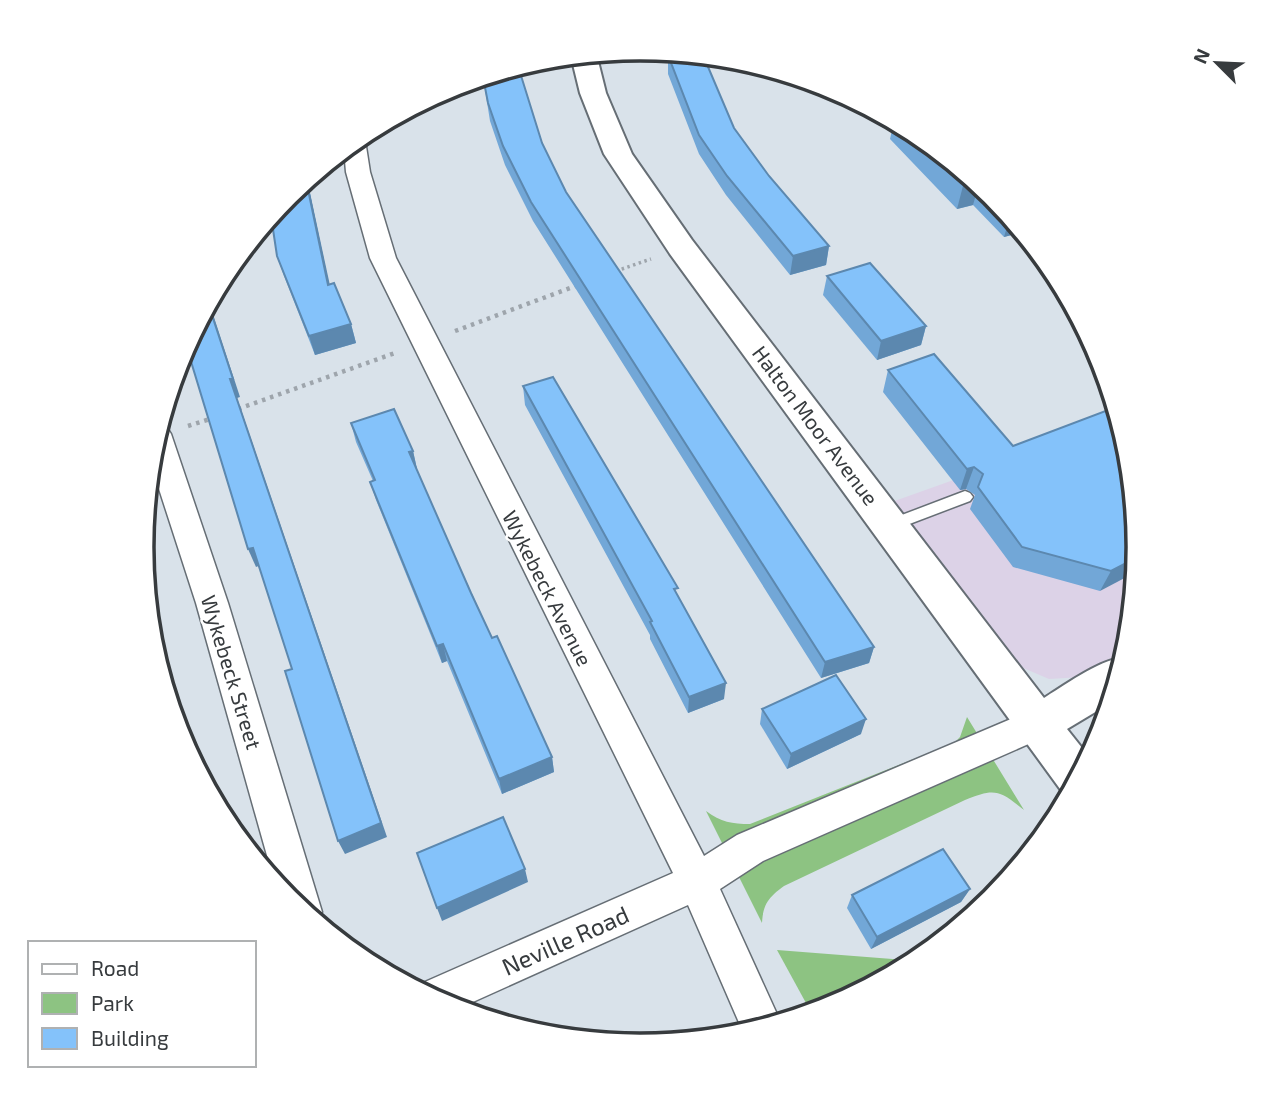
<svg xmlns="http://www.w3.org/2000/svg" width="1280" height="1095" font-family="'Exo 2',sans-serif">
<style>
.commercial{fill:#dcd2e7}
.green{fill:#8dc382}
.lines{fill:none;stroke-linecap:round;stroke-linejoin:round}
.lane-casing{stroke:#666e75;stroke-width:3}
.street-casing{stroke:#666e75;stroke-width:3}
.secondary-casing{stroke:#666e75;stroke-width:4}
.path-far1{stroke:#9ea5ac;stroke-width:3.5;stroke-dasharray:2.5 3.5;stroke-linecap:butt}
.path{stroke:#9ea5ac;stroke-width:4.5;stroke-dasharray:3.5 5;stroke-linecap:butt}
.lane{fill:#fff;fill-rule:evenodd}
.street{fill:#fff;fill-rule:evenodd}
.secondary{fill:#fff;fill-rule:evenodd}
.wall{fill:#72a7d7}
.shaded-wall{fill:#5c88af}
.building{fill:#84c2fa;stroke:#5c88af;stroke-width:2}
.labels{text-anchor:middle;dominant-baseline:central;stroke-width:5;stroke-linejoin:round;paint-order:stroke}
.street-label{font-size:21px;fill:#373b3e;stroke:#fff}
.near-street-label{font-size:24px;fill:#373b3e;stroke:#fff}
.rim{fill:none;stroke:#373b3e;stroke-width:3.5}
</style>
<rect width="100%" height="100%" fill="#d9e2ea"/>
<polygon class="commercial" points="1085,433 1138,548 1129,645 1126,654 1082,677 1049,679 1021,667 997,649 889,503"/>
<g class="green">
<path d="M967 717 1024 810C999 790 995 788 965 800L784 886C769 897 763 904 762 923L706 811C721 822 732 824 750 824L954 743 960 737Z"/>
<polygon points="777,950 918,961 830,1008 812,1014"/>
</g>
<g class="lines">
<defs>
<polygon id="lane" points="965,491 970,493 973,497 970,501 891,531 886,529 883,525 886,521"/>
<g id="street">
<polygon points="361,135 365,140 370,172 396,258 704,856 737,835 1025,713 1037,708 1049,713 1055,724 1049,735 763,861 720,889 781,1023 744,1034 688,905 455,1010 415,990 418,985 673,873 370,258 346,172 344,149"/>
<polygon points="159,424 166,426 171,434 228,603 322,912 317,924 287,900 275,884 196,603 150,461"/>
</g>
<path id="secondary" d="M596 53 606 93 632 154 692 240 1044 698C1060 688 1108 654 1125 659L1112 702 1067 729 1090 758 1070 796 1063 793 670 254 604 154 580 93 571 56Z"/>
</defs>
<use href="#lane" class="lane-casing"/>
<use href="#street" class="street-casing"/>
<use href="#secondary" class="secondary-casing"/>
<polyline class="path-far1" points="616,271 651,259"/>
<g class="path">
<polyline points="455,331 578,285"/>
<polyline points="238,409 395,353"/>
<polyline points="188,426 213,418"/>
</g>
<use href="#lane" class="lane"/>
<use href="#street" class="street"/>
<use href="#secondary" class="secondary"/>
</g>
<g class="wall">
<polygon points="647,50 683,53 734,128 769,176 829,246 826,265 790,275 726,195 699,154 668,74 668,57 649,58"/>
<polygon points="483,77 542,143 566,192 874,647 869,663 821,678 533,221 505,165 490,121"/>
<polygon points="894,121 917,133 993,195 1023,232 1004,237 973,205 957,209 890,139"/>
<polygon points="307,179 329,284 351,324 356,343 315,355 284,276 277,256 288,195"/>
<polygon points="827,276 926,326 921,345 877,360 823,295"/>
<polygon points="888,370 1013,446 1138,548 1100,591 1013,567 970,509 975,495 966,489 960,490 883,392"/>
<polygon points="523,386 677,595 724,699 688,713 650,639 650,635 525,405"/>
<polygon points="351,423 413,451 417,469 416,470 492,638 552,757 554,772 502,794 447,661 442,663 376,500 370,482 373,481 356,442"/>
<polygon points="762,709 861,734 787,769 760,724"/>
<polygon points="970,889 961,902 871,949 847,908 852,895"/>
</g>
<g class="shaded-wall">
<polygon points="307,179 334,304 328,285 306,180"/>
<polygon points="973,179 979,184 973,205 957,209 964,182"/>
<polygon points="1010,217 1023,232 1004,237"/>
<polygon points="829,246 826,265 790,275 793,256"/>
<polygon points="209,302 240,397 237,398 387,837 345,854 338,841 230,379 208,303"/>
<polygon points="351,324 356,343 315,355 309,336"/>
<polygon points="926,326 921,345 877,360 881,341"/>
<polygon points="413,451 417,469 413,471 409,452"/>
<polygon points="974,467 966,489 960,490 967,469"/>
<polygon points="253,548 261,565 256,567 248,549"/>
<polygon points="1138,557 1136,572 1100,591 1111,571"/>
<polygon points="443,644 447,661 442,663 437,646"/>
<polygon points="874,647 869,663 821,678 825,662"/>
<polygon points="726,683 724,699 688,713 689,697"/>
<polygon points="866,719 861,734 787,769 791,754"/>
<polygon points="552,757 554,772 502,794 499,779"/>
<polygon points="525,869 528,882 442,921 437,908"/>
<polygon points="970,889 961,902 871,949 877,937"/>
</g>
<g class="building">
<polygon points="685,53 703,55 734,128 769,176 829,246 793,256 727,176 699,135 668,55"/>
<polygon points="518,66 542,143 566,192 874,647 825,662 531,202 503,146 488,103 483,77"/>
<polygon points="915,132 917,133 973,179 964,182"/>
<polygon points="306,180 328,285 334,283 351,324 309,336 277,256 271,216 288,195"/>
<polygon points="870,263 926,326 881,341 827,276"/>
<polygon points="208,303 233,379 230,379 381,823 338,841 285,671 292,669 253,548 248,549 186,345"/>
<polygon points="934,354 1013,446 1116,407 1129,451 1138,548 1138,557 1111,571 1022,547 978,487 983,474 974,467 967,469 888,370"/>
<polygon points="553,377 678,588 674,589 726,683 689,697 650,622 652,621 523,386"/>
<polygon points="394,409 413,451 409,452 471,593 492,638 497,636 552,757 499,779 443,644 437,646 370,482 375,480 351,423"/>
<polygon points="836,675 866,719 791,754 762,709"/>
<polygon points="503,817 525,869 437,908 417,853"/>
<polygon points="943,849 970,889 877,937 852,895"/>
<polygon points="505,1018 507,1026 497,1022"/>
<polygon points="527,1025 530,1032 519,1029"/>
</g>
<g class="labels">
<g class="street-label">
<text transform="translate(816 425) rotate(53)">Halton Moor Avenue</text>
<text transform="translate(548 588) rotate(63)">Wykebeck Avenue</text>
<text transform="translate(232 672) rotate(73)">Wykebeck Street</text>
</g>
<g class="near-street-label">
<text transform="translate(565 940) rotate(-24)">Neville Road</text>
</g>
</g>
<path d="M0 0H1280V1095H0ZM154 547a486 486 0 1 1 972 0a486 486 0 1 1-972 0Z" fill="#fff" fill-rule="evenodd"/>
<path class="rim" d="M154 547a486 486 0 1 1 972 0a486 486 0 1 1-972 0Z"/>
<rect x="28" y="941" width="228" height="126" fill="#ffffff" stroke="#afb1b2" stroke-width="2"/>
<rect x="42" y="964" width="35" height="10" fill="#ffffff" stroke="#afb1b2" stroke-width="2"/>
<text x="91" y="976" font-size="21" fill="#373b3e">Road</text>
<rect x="42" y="993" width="35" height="21" fill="#8dc382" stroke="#afb1b2" stroke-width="2"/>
<text x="91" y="1011" font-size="21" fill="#373b3e">Park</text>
<rect x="42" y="1028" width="35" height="21" fill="#84c2fa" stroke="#afb1b2" stroke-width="2"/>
<text x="91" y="1046" font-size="21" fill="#373b3e">Building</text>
<g transform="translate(1217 63) rotate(294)" stroke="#ffffff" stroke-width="5" paint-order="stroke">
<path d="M0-5L12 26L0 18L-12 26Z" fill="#373b3e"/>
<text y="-10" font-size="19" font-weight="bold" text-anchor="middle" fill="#373b3e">N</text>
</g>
</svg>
